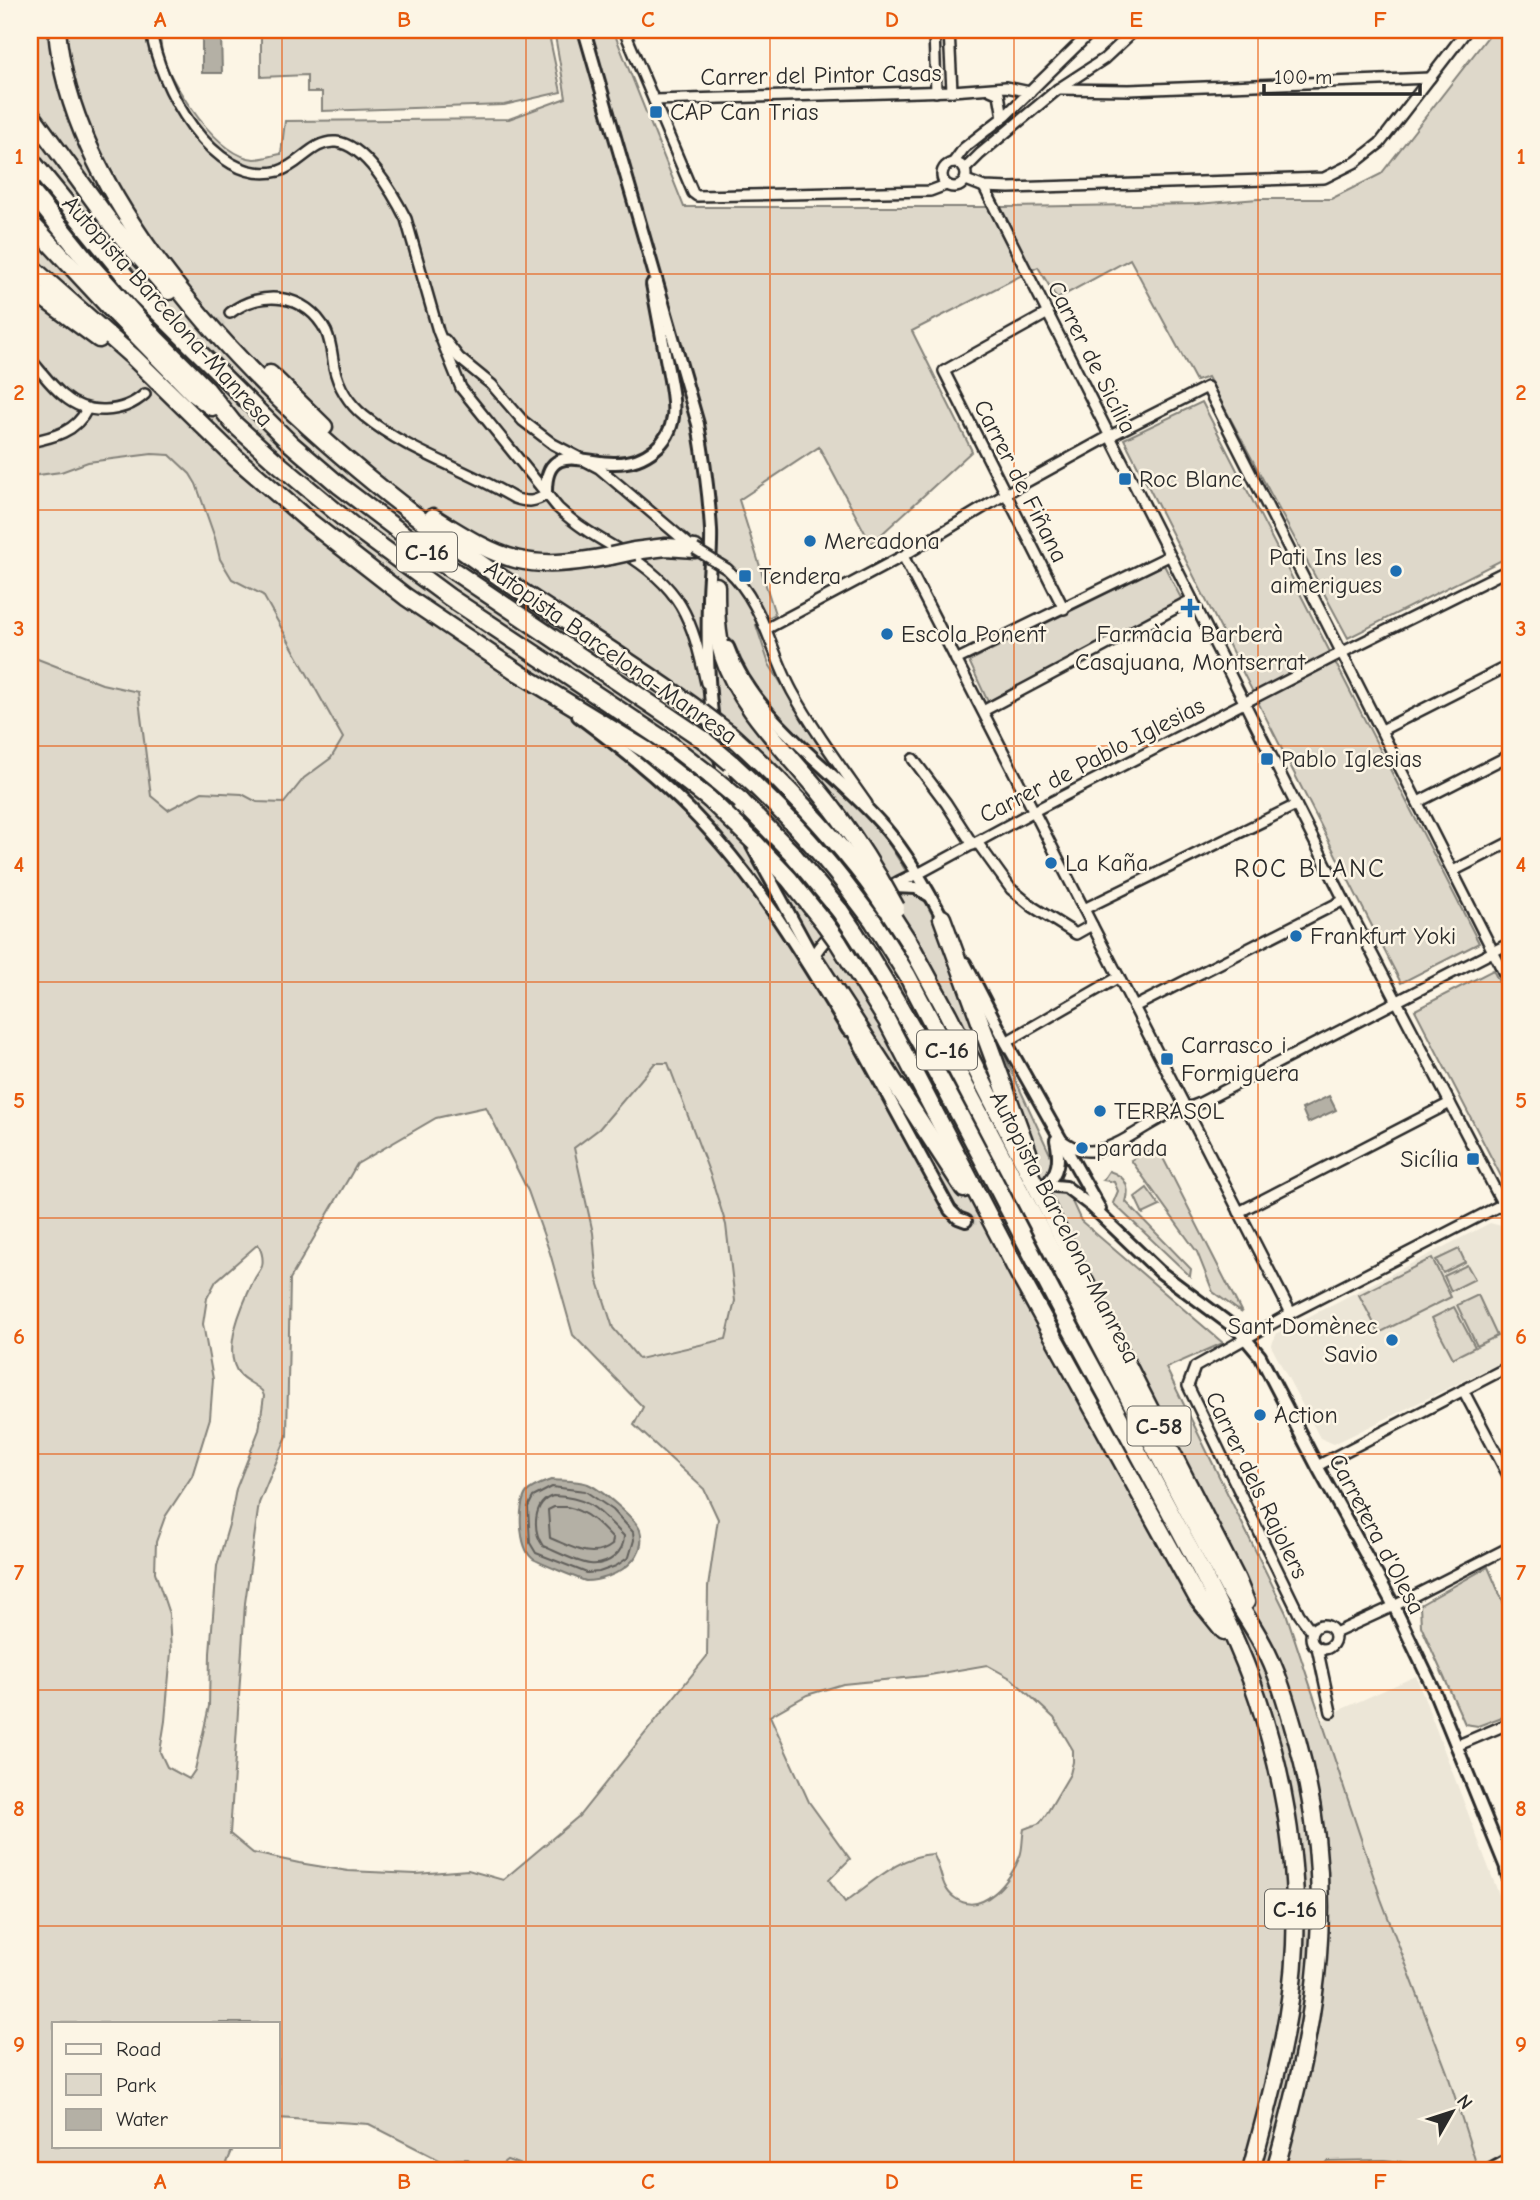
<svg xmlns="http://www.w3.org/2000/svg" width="1540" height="2200" font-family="'Comic Neue',sans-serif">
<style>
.built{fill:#ece6d7}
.green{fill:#ded8ca;stroke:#84827a;stroke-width:2;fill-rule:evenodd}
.water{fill:#b4b0a5;stroke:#7d7b74;stroke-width:2}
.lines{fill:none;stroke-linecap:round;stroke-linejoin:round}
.shore{stroke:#62605c;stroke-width:2}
.minor-tunnel{stroke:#d2cdc0;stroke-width:9;stroke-dasharray:9 4.5;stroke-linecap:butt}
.tertiary-tunnel{stroke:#d2cdc0;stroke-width:10;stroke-dasharray:10 5;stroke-linecap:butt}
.minor-casing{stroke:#2b2b2b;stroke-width:14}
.tertiary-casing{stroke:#2b2b2b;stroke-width:16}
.secondary-casing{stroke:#2b2b2b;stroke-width:18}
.motorway-casing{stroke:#2b2b2b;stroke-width:21}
.minor{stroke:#fcf5e5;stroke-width:9}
.tertiary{stroke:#fcf5e5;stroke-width:10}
.secondary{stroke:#fcf5e5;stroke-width:12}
.motorway{stroke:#fcf5e5;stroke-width:16}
.minor-bridge-casing{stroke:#2b2b2b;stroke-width:14;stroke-linecap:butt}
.motorway-bridge-casing{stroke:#2b2b2b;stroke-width:21;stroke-linecap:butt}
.minor-bridge{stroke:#fcf5e5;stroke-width:9}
.motorway-bridge{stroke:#fcf5e5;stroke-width:16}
.grid{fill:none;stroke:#e8590c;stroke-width:2;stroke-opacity:0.55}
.poi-dot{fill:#1f6fb2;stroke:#fcf5e5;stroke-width:2.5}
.labels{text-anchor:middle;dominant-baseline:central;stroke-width:5;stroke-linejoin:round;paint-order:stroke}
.shield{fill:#fcf5e5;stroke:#6a6863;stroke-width:2}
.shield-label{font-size:23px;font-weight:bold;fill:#2b2b2b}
.street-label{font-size:24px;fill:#2b2b2b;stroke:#fcf5e5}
.poi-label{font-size:24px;fill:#2b2b2b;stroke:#fcf5e5;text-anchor:start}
.neighbourhood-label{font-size:26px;letter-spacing:2px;fill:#2b2b2b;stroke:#fcf5e5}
.neatline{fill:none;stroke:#e8590c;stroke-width:2.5}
.grid-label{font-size:23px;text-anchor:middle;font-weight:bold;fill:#e8590c}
</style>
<rect width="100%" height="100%" fill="#fcf5e5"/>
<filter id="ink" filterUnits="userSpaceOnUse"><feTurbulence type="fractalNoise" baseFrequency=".0143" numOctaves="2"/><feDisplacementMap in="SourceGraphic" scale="14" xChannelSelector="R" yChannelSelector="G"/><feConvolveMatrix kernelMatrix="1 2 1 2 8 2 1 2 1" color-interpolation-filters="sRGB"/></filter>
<g filter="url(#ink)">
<g class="built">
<polygon points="152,454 170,455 190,474 215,538 220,559 232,579 263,595 344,738 331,758 304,778 284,803 257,802 242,794 168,810 151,796 138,692 102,684 30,656 30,476 61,472 88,462"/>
<polygon points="655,1063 668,1063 711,1177 726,1225 735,1301 726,1339 639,1359 613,1328 597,1278 593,1233 574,1148 599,1129"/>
<polygon points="1490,1223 1505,1227 1510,1238 1510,1358 1334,1444 1320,1438 1271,1346 1277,1333"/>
<polygon points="1416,1676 1510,1924 1510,2170 1481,2170 1477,2166 1447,2072 1381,1899 1322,1721 1342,1709"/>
</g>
<g class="green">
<path d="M30 30H159C160 38 161 48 163 57 173 88 218 156 254 159 263 159 273 155 281 154L285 121 509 119 566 98 554 30H613L684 207H1003L1197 204 1258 199H1331L1381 174 1493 30H1510V556L1348 638 1208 377 1196 381 1130 259 1057 299 1038 267 912 331 972 451 871 544 819 447 739 500 775 614 756 625 769 664 836 770 890 846 925 901 992 1029 1081 1221 1223 1343 1166 1368 1286 1613 1381 1899 1447 2072 1477 2166 1468 2169 1384 2160 1327 2161 1320 2170H535L507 2160 494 2170H479L468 2159H456L445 2163 369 2124 278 2118V2023H54V2146H234L224 2170H30V656L102 684 138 692 151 796 168 810 202 792 242 794 257 802 284 803 304 778 331 758 343 738 263 595 232 579 220 559 215 538 196 484 190 474 170 455 152 454 88 462 61 472 30 476ZM655 1063H668L711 1177 726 1225 735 1301 726 1339 639 1359 613 1328 597 1278 593 1233 574 1148 599 1129ZM486 1107 528 1191 550 1253 573 1335 643 1407 634 1425 704 1489 718 1519 708 1587 707 1656 579 1816 503 1880 468 1870 416 1874 348 1871 299 1863 253 1853 230 1834 245 1603 259 1503 287 1436 290 1279 357 1164 436 1118ZM258 1244C261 1250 264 1258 262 1266 261 1270 256 1275 254 1280 243 1303 220 1352 240 1375 245 1381 255 1384 262 1391L264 1396 259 1430 236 1489 230 1521 217 1566 210 1653 209 1706 195 1770 189 1779 167 1767 160 1752 165 1721 171 1652 169 1614 155 1572 156 1542 165 1517 192 1476 210 1418 213 1379 203 1324 207 1298 216 1281ZM987 1665 1012 1679 1054 1718 1073 1750V1762L1070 1774 1047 1813 1040 1823 1024 1829C1022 1838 1023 1849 1020 1856 1012 1879 982 1918 955 1898 940 1888 942 1868 933 1854 900 1855 871 1884 845 1902L829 1880 850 1859 809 1802 770 1716 807 1695 843 1684 924 1676Z"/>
<polygon points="261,30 548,30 561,92 504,105 322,111 322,92 307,92 307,75 261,77"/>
<polygon points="1202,402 1479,943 1401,983 1124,439"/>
<polygon points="1164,565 1182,600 988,702 969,661"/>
<polygon points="1493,970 1510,1004 1510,1184 1506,1186 1415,1010"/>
<polygon points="1153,1148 1159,1150 1242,1313 1213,1292 1197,1252 1131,1160"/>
<path d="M1109 1171C1125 1176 1131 1186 1126 1202L1191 1269 1190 1276 1113 1203 1118 1191 1114 1182 1103 1180Z"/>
<polygon points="1147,1188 1160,1206 1143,1214 1135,1197"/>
<polygon points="1459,1249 1465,1262 1443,1273 1436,1260"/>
<polygon points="1432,1258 1451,1297 1379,1333 1359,1295"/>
<polygon points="1467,1265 1475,1279 1451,1291 1444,1276"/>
<polygon points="1478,1295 1497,1336 1477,1346 1457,1305"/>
<polygon points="1454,1307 1475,1347 1453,1358 1432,1318"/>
<polygon points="1488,1567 1510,1618 1510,1714 1478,1726 1465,1724 1421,1626 1420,1605"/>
</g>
<g class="water">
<polygon points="202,33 221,33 222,73 202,73"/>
<polygon points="1329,1096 1336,1110 1308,1123 1302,1109"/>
<path d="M551 1480C563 1481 577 1480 588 1484 600 1489 636 1519 640 1530 647 1554 626 1570 607 1577 601 1579 592 1581 586 1581 582 1580 534 1561 532 1558 519 1547 517 1504 527 1492 533 1486 543 1483 551 1480Z"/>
</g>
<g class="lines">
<g class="shore">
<polygon points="552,1487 585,1491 613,1510 633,1532 634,1540 629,1557 616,1566 599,1572 587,1573 536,1553 530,1543 528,1507 533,1497"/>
<path d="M553 1496C591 1497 599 1511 624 1536 624 1553 608 1566 590 1564 578 1563 555 1551 543 1546 532 1530 533 1502 553 1496Z"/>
<path d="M567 1507C587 1511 600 1525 613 1539L612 1545C592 1561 570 1546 550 1538L548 1510 554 1507Z"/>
</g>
<polyline class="minor-tunnel" points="177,364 230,313"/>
<path class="tertiary-tunnel" d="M966 1221C993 1220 1020 1200 1044 1187L1050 1180"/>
<defs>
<g id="minor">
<path d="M151 30C158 83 212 188 279 171 300 165 313 140 336 142 365 144 394 195 406 219L438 331 461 388 558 508C577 526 598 538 621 551 681 586 692 618 706 683"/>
<polyline points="624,30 693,193 697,196 930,191 946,185"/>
<polyline points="934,30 936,92"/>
<polyline points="949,30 952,91"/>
<polyline points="1058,89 1129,90 1430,78"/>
<polyline points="990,90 999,94 1003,117"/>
<polyline points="654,100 952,91 1006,87 1030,92"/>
<circle cx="954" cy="175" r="12"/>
<polyline points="953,163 964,148 1006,115 1093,30"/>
<polyline points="965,169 980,154 1058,89 1104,59 1135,30"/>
<polyline points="966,180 984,187 1009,188 1324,178 1356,162 1380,143 1467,30"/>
<polyline points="984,187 1344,900 1510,1218"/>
<path d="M230 313C261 289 306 293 326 331 331 342 332 354 334 367 338 386 349 404 364 416 408 452 466 469 514 498 528 503 535 502 547 494"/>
<polyline points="1048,313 944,371 1064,609"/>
<polyline points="445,340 459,358 492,385 523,421 553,444 599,468 692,547"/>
<path d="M30 359C41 371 51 386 64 396 87 416 123 414 145 394"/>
<path d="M30 442C54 437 76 432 87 409"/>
<polyline points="903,556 1291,1313"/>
<path d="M727 569C763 602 770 650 792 691 814 731 841 767 867 804"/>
<polyline points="766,629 903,556 1019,486 1110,436 1207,387 1510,985"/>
<polyline points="956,660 1169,556"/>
<polyline points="983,711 1191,600"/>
<polyline points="1382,730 1510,665"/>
<polyline points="913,759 946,803 973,845"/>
<polyline points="1418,802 1510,755"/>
<polyline points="977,842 1011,889 1033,907 1076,934 1092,925"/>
<polyline points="1453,871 1510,842"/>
<polyline points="918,874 1034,811 1339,654 1510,569"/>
<polyline points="1084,909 1296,805"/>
<polyline points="1134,1007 1344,900"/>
<polyline points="1006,1042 1119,977"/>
<path d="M1060 1139C1069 1145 1079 1152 1091 1151 1119 1149 1145 1124 1171 1113 1181 1109 1191 1108 1202 1102L1510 943"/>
<polyline points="1239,1212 1450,1103"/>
<polyline points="1463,1390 1510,1479"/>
<polyline points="1317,1466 1510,1366"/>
<circle cx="1323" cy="1637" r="12"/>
<polyline points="1312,1632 1299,1614 1188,1386 1195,1367 1291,1313 1503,1204 1510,1202"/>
<polyline points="1335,1633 1394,1606 1510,1547"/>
<polyline points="1317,1647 1331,1712"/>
<polyline points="1456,1746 1510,1723"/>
</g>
<g id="tertiary">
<path d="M584 30 698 424C704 459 709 494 711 530 712 553 708 576 708 599 706 681 710 752 743 829"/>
<path d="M546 491C546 441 585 464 615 463 629 463 643 459 655 449 665 441 671 431 673 417 675 400 670 381 667 364 662 337 657 311 652 284"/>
<path d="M728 647C756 723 834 768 885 828 909 856 928 890 945 923"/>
<path d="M578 716C618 746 658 777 693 813 756 877 801 953 848 1030"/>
<polyline points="752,846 815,961"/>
<polyline points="894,887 916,888 930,896"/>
<path d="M813 957C827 930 889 883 918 874"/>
<polyline points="965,963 1006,1042 1100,1209"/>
<polyline points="847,1021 950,1210 958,1218 966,1221"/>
<path d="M1050 1180C1060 1168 1059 1154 1056 1140"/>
<polyline points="1055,1186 1066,1187 1091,1206 1160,1272 1239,1331 1260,1356 1317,1466 1394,1606 1433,1688 1507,1870"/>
<polyline points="1490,2170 1510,2159"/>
</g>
<polyline id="secondary" points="1510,1868 1507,1870 1510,1879"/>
<g id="motorway">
<path d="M57 30C64 111 104 186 151 252 227 358 325 447 429 526 516 593 612 647 701 712"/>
<polyline points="30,113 112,225 169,291"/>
<polyline points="30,159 140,294 290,443 340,486 436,559 704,740"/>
<polyline points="30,190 92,267 157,340 207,390 233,423 274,460 353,526 449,597 667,742 711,776"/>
<polyline points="30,222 112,310 192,392 212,407"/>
<polyline points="30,266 133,357 236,458 310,522 406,597 519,673 646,750 709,799"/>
<polyline points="30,288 99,339"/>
<polyline points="270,374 324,427"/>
<path d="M433 517C504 562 526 572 611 556"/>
<polyline points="634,551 666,547 695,549"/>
<path d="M716 586C716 609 716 633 723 656 740 709 792 756 826 800 845 824 862 849 878 876"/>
<path d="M730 734C781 780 827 828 869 883"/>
<path d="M731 763C776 804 818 847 854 896"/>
<polyline points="741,801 791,852 840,911"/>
<polyline points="755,843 789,879 825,924"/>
<polyline points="890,913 910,944 948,1014 1237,1580 1246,1602"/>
<polyline points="942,918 1028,1152"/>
<path d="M873 921 907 975 1230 1591C1241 1609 1253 1626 1263 1645 1279 1674 1288 1709 1297 1740 1340 1895 1317 2020 1275 2170"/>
<path d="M855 933C935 1059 999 1193 1069 1325 1110 1401 1151 1475 1191 1551 1216 1599 1241 1647 1258 1699 1284 1778 1298 1862 1295 1945 1292 2023 1271 2096 1251 2170"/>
<polyline points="838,942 887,1021 1022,1280 1198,1599 1224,1631"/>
<polyline points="813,957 964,1189"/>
</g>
</defs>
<use href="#minor" class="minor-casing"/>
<use href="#tertiary" class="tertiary-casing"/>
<use href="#secondary" class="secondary-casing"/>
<use href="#motorway" class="motorway-casing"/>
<use href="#minor" class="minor"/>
<use href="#tertiary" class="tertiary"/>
<use href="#secondary" class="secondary"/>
<use href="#motorway" class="motorway"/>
<defs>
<polyline id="minor-bridge" points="695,549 727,569"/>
<g id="motorway-bridge">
<polyline points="611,556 634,551"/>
<polyline points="701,712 730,734"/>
<polyline points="704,740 731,763"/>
<polyline points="711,776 741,801"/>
<polyline points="709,799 755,843"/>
<polyline points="878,876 896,908"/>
<polyline points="869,883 886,908"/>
<polyline points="854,896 873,921"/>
<polyline points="840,911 855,933"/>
<polyline points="825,924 838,942"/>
</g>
</defs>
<use href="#minor-bridge" class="minor-bridge-casing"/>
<use href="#motorway-bridge" class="motorway-bridge-casing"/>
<use href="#minor-bridge" class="minor-bridge"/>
<use href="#motorway-bridge" class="motorway-bridge"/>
</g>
</g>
<path class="grid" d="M282 30V2170M526 30V2170M770 30V2170M1014 30V2170M1258 30V2170M30 274H1510M30 510H1510M30 746H1510M30 982H1510M30 1218H1510M30 1454H1510M30 1690H1510M30 1926H1510"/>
<g class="poi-dot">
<rect x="649" y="105" width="14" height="14" rx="3.5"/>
<rect x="1118" y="472" width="14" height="14" rx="3.5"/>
<circle cx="810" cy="541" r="7"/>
<circle cx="1396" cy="571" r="7"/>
<rect x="738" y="569" width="14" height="14" rx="3.5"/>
<path d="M1186.5 597.5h7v7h7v7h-7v7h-7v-7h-7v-7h7z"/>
<circle cx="887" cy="634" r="7"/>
<rect x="1260" y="752" width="14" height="14" rx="3.5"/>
<circle cx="1051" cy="863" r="7"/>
<circle cx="1296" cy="936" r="7"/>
<rect x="1160" y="1052" width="14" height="14" rx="3.5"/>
<circle cx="1100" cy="1111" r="7"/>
<circle cx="1082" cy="1148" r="7"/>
<rect x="1466" y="1152" width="14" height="14" rx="3.5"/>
<circle cx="1392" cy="1340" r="7"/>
<circle cx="1260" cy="1415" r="7"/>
</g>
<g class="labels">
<g class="shield">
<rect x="397" y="532.5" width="60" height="39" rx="5"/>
<rect x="917" y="1030.5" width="60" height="39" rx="5"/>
<rect x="1127.5" y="1406.5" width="63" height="39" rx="5"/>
<rect x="1265" y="1889.5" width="60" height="39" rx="5"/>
</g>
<g class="shield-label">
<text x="427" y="552">C-16</text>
<text x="947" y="1050">C-16</text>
<text x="1159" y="1426">C-58</text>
<text x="1295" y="1909">C-16</text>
</g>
<g class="street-label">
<text transform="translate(821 75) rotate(-1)">Carrer del Pintor Casas</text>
<text transform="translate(168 311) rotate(48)">Autopista Barcelona-Manresa</text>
<text transform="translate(1092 357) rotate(63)">Carrer de Sicília</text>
<text transform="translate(1021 481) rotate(63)">Carrer de Fiñana</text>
<text transform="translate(611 652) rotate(35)">Autopista Barcelona-Manresa</text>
<text transform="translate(1092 760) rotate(-27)">Carrer de Pablo Iglesias</text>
<text transform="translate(1065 1227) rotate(63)">Autopista Barcelona-Manresa</text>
<text transform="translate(1257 1485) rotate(64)">Carrer dels Rajolers</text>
<text transform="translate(1377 1534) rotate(62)">Carretera d'Olesa</text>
</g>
<g class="poi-label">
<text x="670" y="112">CAP Can Trias</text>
<text x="1139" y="479">Roc Blanc</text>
<text x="824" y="541">Mercadona</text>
<text x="1382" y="557" text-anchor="end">Pati Ins les<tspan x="1382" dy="28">aimerigues</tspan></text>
<text x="759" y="576">Tendera</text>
<text x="901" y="634">Escola Ponent</text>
<text x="1190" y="634" text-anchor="middle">Farmàcia Barberà<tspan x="1190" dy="28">Casajuana, Montserrat</tspan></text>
<text x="1281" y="759">Pablo Iglesias</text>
<text x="1065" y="863">La Kaña</text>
<text x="1310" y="936">Frankfurt Yoki</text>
<text x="1181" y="1045">Carrasco i<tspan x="1181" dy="28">Formiguera</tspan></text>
<text x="1114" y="1111">TERRASOL</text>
<text x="1096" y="1148">parada</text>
<text x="1459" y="1159" text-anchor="end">Sicília</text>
<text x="1378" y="1326" text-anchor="end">Sant Domènec<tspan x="1378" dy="28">Savio</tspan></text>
<text x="1274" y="1415">Action</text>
</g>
<g class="neighbourhood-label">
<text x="1310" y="869">ROC BLANC</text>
</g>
</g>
<rect width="1540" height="2200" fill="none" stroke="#fcf5e5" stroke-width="77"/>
<rect x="52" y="2022" width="228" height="126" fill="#fcf5e5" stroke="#a8a49b" stroke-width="2"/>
<rect x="66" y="2044" width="35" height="10" fill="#fcf5e5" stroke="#a8a49b" stroke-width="2"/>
<text x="116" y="2056" font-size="21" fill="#2b2b2b">Road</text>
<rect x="66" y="2074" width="35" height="21" fill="#ded8ca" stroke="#a8a49b" stroke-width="2"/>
<text x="116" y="2092" font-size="21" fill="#2b2b2b">Park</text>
<rect x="66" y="2109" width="35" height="21" fill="#b4b0a5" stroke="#a8a49b" stroke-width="2"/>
<text x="116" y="2126" font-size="21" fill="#2b2b2b">Water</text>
<g transform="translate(1452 2112) rotate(51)" stroke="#fcf5e5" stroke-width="5" paint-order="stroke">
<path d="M0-5L12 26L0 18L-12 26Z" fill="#2b2b2b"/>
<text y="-10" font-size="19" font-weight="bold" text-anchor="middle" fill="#2b2b2b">N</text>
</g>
<path d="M1264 84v10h156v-10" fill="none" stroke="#2b2b2b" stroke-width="3.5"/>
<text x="1274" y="84" font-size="21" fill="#2b2b2b" stroke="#fcf5e5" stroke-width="5" paint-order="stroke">100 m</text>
<rect x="38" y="38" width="1464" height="2124" class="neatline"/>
<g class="grid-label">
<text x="160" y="27">A</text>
<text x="404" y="27">B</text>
<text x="648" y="27">C</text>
<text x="892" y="27">D</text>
<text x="1136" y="27">E</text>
<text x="1380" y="27">F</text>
<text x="19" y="164">1</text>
<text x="1521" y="164">1</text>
<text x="19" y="400">2</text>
<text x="1521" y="400">2</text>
<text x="19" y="636">3</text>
<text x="1521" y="636">3</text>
<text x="19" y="872">4</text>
<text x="1521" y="872">4</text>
<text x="19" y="1108">5</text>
<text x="1521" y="1108">5</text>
<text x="19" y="1344">6</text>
<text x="1521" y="1344">6</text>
<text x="19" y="1580">7</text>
<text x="1521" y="1580">7</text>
<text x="19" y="1816">8</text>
<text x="1521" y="1816">8</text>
<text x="19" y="2052">9</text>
<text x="1521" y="2052">9</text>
<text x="160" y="2189">A</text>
<text x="404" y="2189">B</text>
<text x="648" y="2189">C</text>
<text x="892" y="2189">D</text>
<text x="1136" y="2189">E</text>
<text x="1380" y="2189">F</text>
</g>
</svg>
